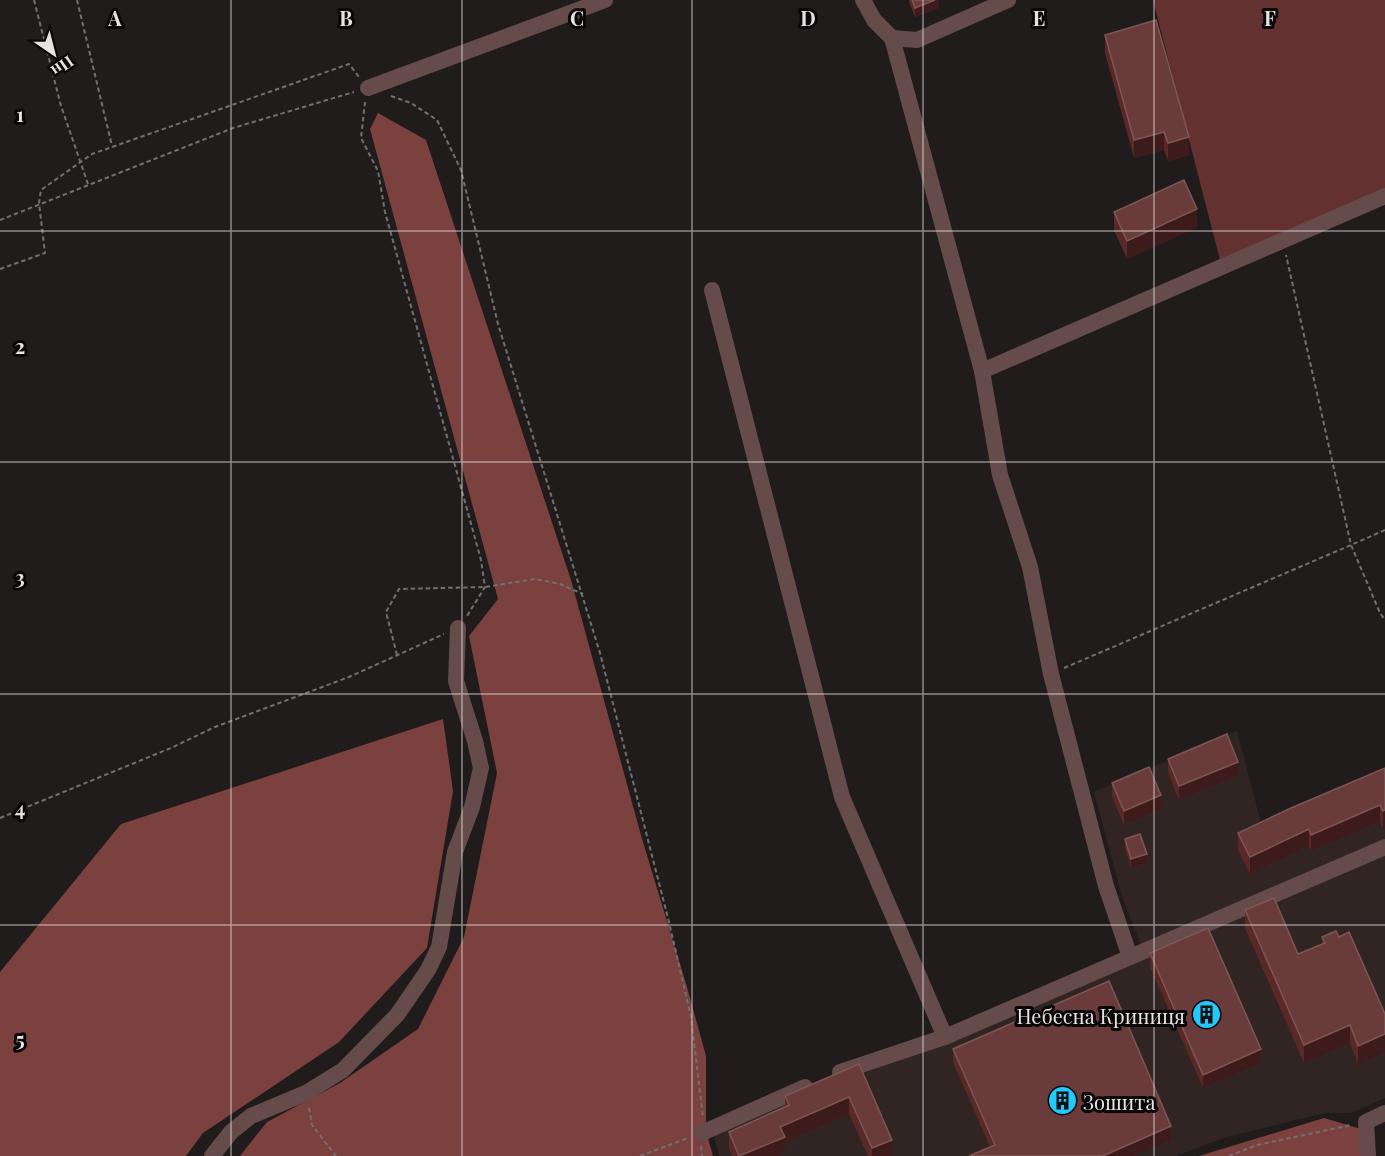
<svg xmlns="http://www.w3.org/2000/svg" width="1385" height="1156" font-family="'Playfair Display',serif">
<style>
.built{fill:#312524}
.green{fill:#633230}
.forest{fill:#7a413e}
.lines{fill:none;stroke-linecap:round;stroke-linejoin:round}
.path{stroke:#746f6f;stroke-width:2;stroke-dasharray:4.5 3;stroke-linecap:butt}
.minor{stroke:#654b49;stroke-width:16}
.wall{fill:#5a2827}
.shaded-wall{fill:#3d1b1a}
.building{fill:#693c3b;stroke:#7d5656;stroke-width:1.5}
.grid{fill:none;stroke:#e7e3e3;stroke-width:1.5;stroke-opacity:0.55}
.labels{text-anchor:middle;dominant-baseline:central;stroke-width:6;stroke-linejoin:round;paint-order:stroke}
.poi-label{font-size:20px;fill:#e7e3e3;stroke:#090707;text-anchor:end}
.grid-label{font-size:20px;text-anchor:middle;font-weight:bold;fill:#e7e3e3;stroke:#090707;stroke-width:6;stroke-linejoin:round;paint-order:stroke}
</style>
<rect width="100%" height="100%" fill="#211c1c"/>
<polygon class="built" points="1237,731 1264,835 1385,783 1385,1098 1351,1113 1326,1113 1287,1122 1226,1137 1176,1156 719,1156 714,1135 856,1071 856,1059 961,1022 1141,945 1122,896 1094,792"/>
<polygon class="green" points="1153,0 1385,0 1385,189 1220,260"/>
<g class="forest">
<polygon points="378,113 426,140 571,580 642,839 687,987 706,1056 706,1131 713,1156 240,1156 267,1122 340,1083 418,1029 464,937 497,773 469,636 498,599 370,129"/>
<polygon points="443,719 453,791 427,948 339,1042 203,1133 186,1156 0,1156 0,972 121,824"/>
<polygon points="1324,1118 1361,1129 1363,1156 1199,1156"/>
</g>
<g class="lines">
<g class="path">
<polyline points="34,0 61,106 88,184"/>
<polyline points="77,0 112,146"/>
<polyline points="391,96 411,103 437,120 461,170 498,324 600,653 668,918 691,1017 703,1117"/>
<polyline points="365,102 361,138 378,171 385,212 481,560 485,587 467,616"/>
<polyline points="0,220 233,128 354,92"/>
<polyline points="0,269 45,253 39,203 41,190 92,154 349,64 359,77"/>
<polyline points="1385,530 1351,545 1380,613 1385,620"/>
<polyline points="397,655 386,612 399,589 485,587 535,579 560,584 583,594"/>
<polyline points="1064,668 1351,545 1286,255"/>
<polyline points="0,818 171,748 215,727 349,677 444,634"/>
<polyline points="309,1108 312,1125 336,1156"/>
<polyline points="701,1146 702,1156"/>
<polyline points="640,1156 688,1138"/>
<polyline points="1229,1156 1257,1145 1351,1125"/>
</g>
<g class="minor">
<polyline points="863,0 874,20 892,38 917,40 1008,0"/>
<polyline points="892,38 982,371 1000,475 1030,567 1051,674 1106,886 1130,957"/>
<polyline points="368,88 605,0"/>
<polyline points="712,290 842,797 945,1037"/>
<polyline points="982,371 1385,196"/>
<polyline points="840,1072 945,1037 1385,847"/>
<polyline points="702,1133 805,1087"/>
<polyline points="212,1156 231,1132 251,1116 306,1093 343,1070 397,1015 428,970 439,947 455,852 472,807 481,768 475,741 456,681 458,628"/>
<polyline points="1368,1156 1366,1122 1385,1113"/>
</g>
</g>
<g class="wall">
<polygon points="909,0 939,0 939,8 915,17 909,2"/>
<polygon points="1105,35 1189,155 1168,161 1164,150 1134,158 1105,53"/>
<polygon points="1114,212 1197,227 1127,259 1114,230"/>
<polygon points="1168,759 1238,775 1179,800 1168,773"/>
<polygon points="1385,768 1383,828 1380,822 1311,851 1309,846 1250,874 1238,850 1238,833"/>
<polygon points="1112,783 1161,809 1124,825 1112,797"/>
<polygon points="1125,839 1147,863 1131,868 1125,848"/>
<polygon points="1245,910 1298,954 1322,944 1322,937 1339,937 1385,1014 1358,1064 1350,1043 1304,1063 1245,928"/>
<polygon points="1150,953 1261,1063 1203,1088 1150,967"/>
<polygon points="953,1049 1171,1140 1134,1156 969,1156 990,1147 953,1062"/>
<polygon points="859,1064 892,1156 868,1156 849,1114 785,1142 785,1153 779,1156 732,1156 729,1149 729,1132 785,1107 785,1096"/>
</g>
<g class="shaded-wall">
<polygon points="935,0 939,0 939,8 915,17 915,8"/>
<polygon points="1164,132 1164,150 1134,158 1134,140"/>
<polygon points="1189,137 1189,155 1168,161 1168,143"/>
<polygon points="1197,209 1197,227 1127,259 1127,241"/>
<polygon points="1238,762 1238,775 1179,800 1179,786"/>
<polygon points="1161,795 1161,809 1124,825 1124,811"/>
<polygon points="1380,805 1380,822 1311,851 1311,835"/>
<polygon points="1385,810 1385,827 1383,828 1383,811"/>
<polygon points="1309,829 1309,846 1250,874 1250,857"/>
<polygon points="1147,854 1147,863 1131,868 1131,859"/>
<polygon points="1350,1025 1350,1043 1304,1063 1304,1045"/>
<polygon points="1385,1034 1385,1052 1358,1064 1358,1046"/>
<polygon points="1261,1049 1261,1063 1203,1088 1203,1075"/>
<polygon points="849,1097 849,1114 785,1142 785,1153 779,1156 740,1156 780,1127"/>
<polygon points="1171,1126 1171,1140 1134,1156 1103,1156"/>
<polygon points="892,1140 892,1156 872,1156 872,1148"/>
</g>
<g class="building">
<polygon points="912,0 935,0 915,8"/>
<polygon points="1156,20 1189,137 1168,143 1164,132 1134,140 1105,35"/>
<polygon points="1184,180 1197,209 1127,241 1114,212"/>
<polygon points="1227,734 1238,762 1179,786 1168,759"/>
<polygon points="1149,767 1161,795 1124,811 1112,783"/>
<polygon points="1385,768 1385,810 1383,811 1380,805 1311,835 1309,829 1250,857 1238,833 1291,808"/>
<polygon points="1140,834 1147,854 1131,859 1125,839"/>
<polygon points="1274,898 1298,954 1325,943 1322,937 1336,931 1339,937 1349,932 1385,1014 1385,1034 1358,1046 1350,1025 1304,1045 1245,910"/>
<polygon points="1208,928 1261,1049 1203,1075 1150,953"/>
<polygon points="1109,981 1171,1126 1103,1156 969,1156 995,1145 953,1049"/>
<polygon points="859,1064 892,1140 872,1148 849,1097 780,1127 785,1137 739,1156 729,1132 789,1105 785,1096"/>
</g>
<path class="grid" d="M231 0V1156M462 0V1156M692 0V1156M923 0V1156M1154 0V1156M0 231H1385M0 462H1385M0 694H1385M0 925H1385"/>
<defs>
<symbol id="building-disc" viewBox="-11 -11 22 22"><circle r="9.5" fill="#21c9fd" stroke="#090707"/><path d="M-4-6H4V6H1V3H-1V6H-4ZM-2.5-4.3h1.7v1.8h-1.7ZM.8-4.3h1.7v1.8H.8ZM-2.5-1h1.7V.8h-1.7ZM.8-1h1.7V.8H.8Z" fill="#111"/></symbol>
</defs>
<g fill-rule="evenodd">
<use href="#building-disc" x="1190" y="998" width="33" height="33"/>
<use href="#building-disc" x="1046" y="1084" width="33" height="33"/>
</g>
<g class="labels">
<g class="poi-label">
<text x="1185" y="1015">Небесна Криниця</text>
<text x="1083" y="1101" text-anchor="start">Зошита</text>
</g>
</g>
<g class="grid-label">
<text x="115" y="26">A</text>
<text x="346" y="26">B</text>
<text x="577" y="26">C</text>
<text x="808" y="26">D</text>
<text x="1039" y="26">E</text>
<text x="1270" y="26">F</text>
<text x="20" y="122">1</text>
<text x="20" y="354">2</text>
<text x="20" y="585">3</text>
<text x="20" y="816">4</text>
<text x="20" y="1047">5</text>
</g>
<g transform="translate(54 54) rotate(145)" stroke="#090707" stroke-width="4.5" paint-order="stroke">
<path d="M0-4.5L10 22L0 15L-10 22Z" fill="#e7e3e3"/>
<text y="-9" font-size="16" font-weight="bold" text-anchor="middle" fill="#e7e3e3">Пн</text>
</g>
</svg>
